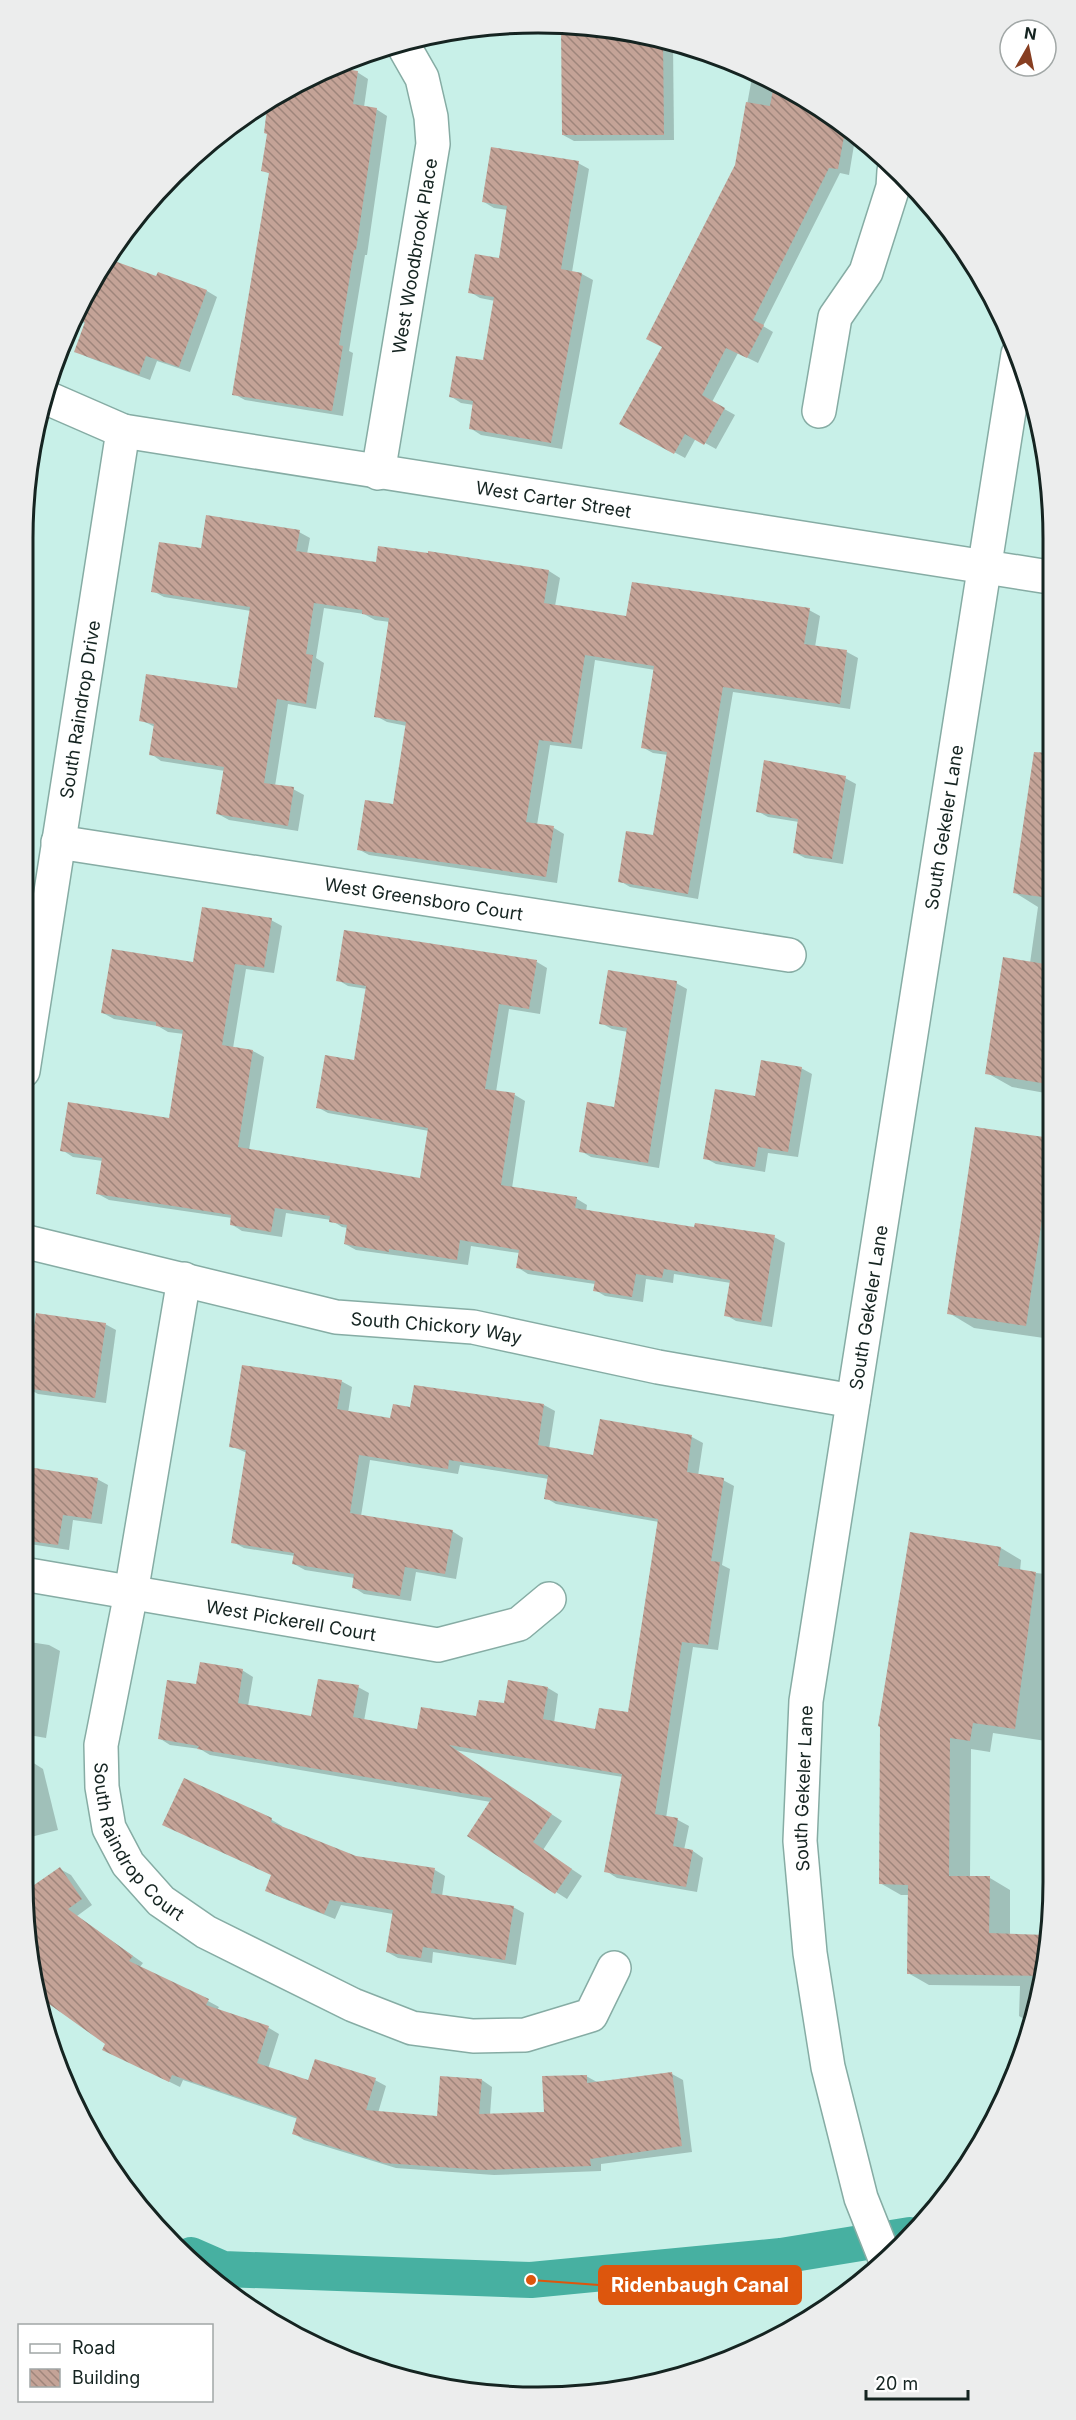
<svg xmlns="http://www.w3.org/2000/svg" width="1076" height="2420" font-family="Inter,sans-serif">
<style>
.shadow{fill:#0003}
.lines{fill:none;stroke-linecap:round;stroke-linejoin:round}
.canal{stroke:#47b0a1;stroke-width:36}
.building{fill:url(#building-back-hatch)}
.street-casing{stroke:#86aca4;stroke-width:36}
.secondary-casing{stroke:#86aca4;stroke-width:36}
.street{stroke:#fff;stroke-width:33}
.secondary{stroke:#fff;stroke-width:33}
.labels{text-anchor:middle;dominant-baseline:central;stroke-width:4.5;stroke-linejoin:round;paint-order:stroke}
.street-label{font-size:18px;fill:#152421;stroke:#fff}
.rim{fill:none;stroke:#152421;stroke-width:3}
.leader{fill:none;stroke:#dd560d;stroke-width:2}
.callout-dot{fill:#dd560d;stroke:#fff;stroke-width:2}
.callout{fill:#dd560d;stroke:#dd560d;stroke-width:2}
.callout-label{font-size:20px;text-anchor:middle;font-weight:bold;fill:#fff}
</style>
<defs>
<pattern id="building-back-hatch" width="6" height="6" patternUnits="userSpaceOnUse" patternTransform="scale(1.5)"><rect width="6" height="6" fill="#c4a397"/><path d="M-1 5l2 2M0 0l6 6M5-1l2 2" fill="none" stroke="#9e857b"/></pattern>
</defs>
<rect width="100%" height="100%" fill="#c8f0e8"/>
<g class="shadow">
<polygon points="562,25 638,32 673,43 674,140 574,141 563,135"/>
<polygon points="329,68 357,72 368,79 364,107 376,109 387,116 367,255 365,255 349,351 353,353 343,416 245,400 234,394 270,174 263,170 268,134 268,114 247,113"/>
<polygon points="753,72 856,133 849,175 840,173 763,326 773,332 758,363 738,353 712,402 735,415 716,449 696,438 685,458 621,423 663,347 736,165"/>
<polygon points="578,163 589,169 572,272 582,274 593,280 562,449 481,435 470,428 474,405 461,403 450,396 484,362 495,301 480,298 470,292 500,260 508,210 494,208 484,202"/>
<polygon points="105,259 157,278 159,274 207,291 217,297 190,372 157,361 150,380 87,357 76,351 86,324 74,318"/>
<polygon points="299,532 310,538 307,554 377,563 429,555 429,553 549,571 560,578 555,606 628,617 809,610 820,616 815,647 847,652 858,658 850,709 733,692 698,899 630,887 620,881 655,837 668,755 653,753 642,747 655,670 595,660 582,749 550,745 537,825 554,828 564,834 557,883 369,855 358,849 395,806 407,726 387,722 376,716 390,622 375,620 364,614 324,608 316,658 324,663 316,709 288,704 275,786 293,789 304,795 298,831 229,820 218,814 225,771 161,761 151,754 155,727 141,720 238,690 251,611 164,597 153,591 202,550"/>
<polygon points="23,554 28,557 24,654 23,654"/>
<polygon points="1032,777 1050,779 1051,1094 1012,1087 987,1073 1030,963 1038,907 1014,892"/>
<polygon points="845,778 856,784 843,864 805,858 794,852 799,822 768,817 757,811"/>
<polygon points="271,920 282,926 274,973 246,969 233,1048 253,1051 264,1057 249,1150 422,1180 429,1131 328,1113 317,1107 355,1062 367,989 348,986 338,980 537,962 547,968 540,1014 509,1009 496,1092 515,1095 525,1101 512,1188 577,1199 587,1205 586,1212 695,1229 774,1237 785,1243 772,1327 736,1321 726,1315 731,1283 674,1274 673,1283 646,1279 643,1302 605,1296 595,1290 595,1284 528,1274 517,1267 519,1253 471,1246 468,1265 356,1250 345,1244 348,1228 342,1227 331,1220 286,1213 282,1237 242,1231 231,1224 232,1218 109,1200 98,1194 103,1161 73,1157 62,1150 170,1120 184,1034 168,1032 158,1026 114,1019 103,1013"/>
<polygon points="676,983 687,989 659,1168 591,1157 581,1151 615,1108 628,1032 612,1029 601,1023"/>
<polygon points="801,1068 812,1074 798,1157 768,1153 765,1172 716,1164 705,1158 756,1097"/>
<polygon points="976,1129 1051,1140 1051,1339 974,1328 949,1313"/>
<polygon points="105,1324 116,1330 106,1403 38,1394 27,1388"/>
<polygon points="341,1381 352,1387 348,1413 392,1420 411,1409 415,1387 544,1405 555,1411 549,1449 595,1456 601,1421 692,1437 703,1443 698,1476 723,1480 734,1486 722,1565 730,1569 718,1650 693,1647 666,1818 678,1820 689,1826 684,1850 693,1851 703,1858 697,1892 617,1878 606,1871 623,1777 454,1750 562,1821 543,1850 582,1876 567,1899 469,1836 491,1802 210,1755 200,1749 170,1745 159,1738 198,1686 242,1670 253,1677 248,1706 313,1717 358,1687 369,1693 364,1721 418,1731 478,1718 548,1688 558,1694 554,1723 597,1730 630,1714 659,1522 556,1504 546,1498 549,1479 460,1465 458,1474 370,1460 361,1516 452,1531 463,1538 456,1579 416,1572 411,1601 364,1594 353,1587 355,1578 305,1570 294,1564 295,1556 244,1548 233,1542 247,1453 231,1446"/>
<polygon points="23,1467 97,1479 108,1485 102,1524 73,1520 69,1550 23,1543"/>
<polygon points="912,1534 1001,1548 1021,1560 1020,1571 1053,1575 1053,1742 993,1733 990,1752 971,1749 970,1877 990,1878 1010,1890 1010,1935 1048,1937 1044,1983 1031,2023 1019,2016 1020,1986 929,1985 908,1973 909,1895 901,1895 880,1883"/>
<polygon points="23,1641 49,1645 60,1651 46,1738 23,1734"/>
<polygon points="32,1762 43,1769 58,1830 23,1839 23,1765"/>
<polygon points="185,1780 272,1820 282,1826 282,1828 355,1857 435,1870 445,1876 442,1896 513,1907 524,1913 516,1965 433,1952 432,1963 398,1958 387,1952 393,1914 341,1905 335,1919 277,1896 267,1890 272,1875"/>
<polygon points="60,1869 71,1875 92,1905 77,1916 143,1963 139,1968 208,2001 219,2007 217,2010 269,2028 279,2034 268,2069 309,2082 375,2080 386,2086 378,2113 439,2117 482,2080 492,2087 490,2115 545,2113 586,2076 597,2082 672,2074 683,2080 692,2152 601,2164 601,2171 494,2175 396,2168 304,2140 293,2133 298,2119 183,2080 180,2087 115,2055 107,2044 42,1997 23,1880 30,1891"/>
</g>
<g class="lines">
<polyline class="canal" points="191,2255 223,2269 531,2280 781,2256 910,2235"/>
</g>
<g class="building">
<polygon points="561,25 638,32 663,40 664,135 562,135"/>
<polygon points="331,67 358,71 353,104 377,108 356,250 354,250 339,345 343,346 332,411 232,395 269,173 261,171 267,134 264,133 268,100"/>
<polygon points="774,84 846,126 838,169 829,168 753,320 764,325 747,358 726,348 702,395 725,408 704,445 685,434 674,454 619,424 662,347 646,339 735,165 746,102 770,106"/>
<polygon points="491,147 579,161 561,269 582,273 551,443 469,429 473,401 449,397 456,356 483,360 494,297 468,293 475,254 499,258 507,206 482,202"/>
<polygon points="106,258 156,276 158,272 207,290 179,367 146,356 139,375 74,352 85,322 74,318"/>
<polygon points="206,515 300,530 296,551 376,562 378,546 428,553 428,551 549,570 544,603 626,616 632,582 810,608 804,644 847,650 840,704 723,687 688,894 618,882 626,831 653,835 667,752 641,748 654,666 585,655 571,744 539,740 526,822 554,826 546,877 357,850 365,800 393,804 406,722 374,717 389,618 362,614 362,610 314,603 306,654 313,655 306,704 277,699 264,783 294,787 288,826 216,814 224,767 149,755 154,724 139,721 146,674 237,688 250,607 151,592 159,542 201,548"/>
<polygon points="1034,752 1050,753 1050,898 1013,893"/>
<polygon points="764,760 846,776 832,859 793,853 798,819 756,812"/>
<polygon points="202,907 272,918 264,968 235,964 222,1045 253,1050 238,1147 420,1178 428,1128 316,1108 325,1055 354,1060 366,986 336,981 344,930 537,960 529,1009 499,1004 485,1089 515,1093 501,1185 577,1197 575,1208 694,1227 695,1223 775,1235 761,1322 724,1316 730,1280 664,1269 662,1278 636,1274 632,1297 593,1291 595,1281 516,1268 519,1250 460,1240 457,1260 389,1249 389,1252 344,1244 347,1225 329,1222 330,1216 275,1208 271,1232 230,1225 231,1215 96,1194 102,1158 60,1151 68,1102 169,1118 183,1030 156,1026 156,1022 101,1013 112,949 193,962"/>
<polygon points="1003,957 1051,965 1051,1065 1048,1084 985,1074"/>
<polygon points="608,970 677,981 648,1163 579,1152 587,1102 614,1107 627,1028 599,1024"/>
<polygon points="761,1060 802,1067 788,1152 758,1147 755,1167 703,1159 715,1089 755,1096"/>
<polygon points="975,1127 1051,1138 1051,1159 1026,1326 947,1314"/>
<polygon points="36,1313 106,1323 95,1398 25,1388"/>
<polygon points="242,1365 342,1380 337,1409 390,1418 393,1404 410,1407 414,1385 544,1404 538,1445 593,1455 600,1419 692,1435 687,1472 724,1478 711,1561 720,1562 708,1645 682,1642 655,1814 678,1818 673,1846 693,1850 686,1887 604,1872 622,1774 449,1745 552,1814 533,1842 572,1869 555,1894 467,1836 492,1798 197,1749 199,1746 158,1739 167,1680 196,1684 200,1662 243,1669 238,1703 311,1716 318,1679 359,1685 353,1717 417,1729 421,1707 476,1716 479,1700 504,1703 508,1680 548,1687 543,1719 595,1729 599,1708 628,1712 658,1519 544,1499 548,1475 449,1460 448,1469 359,1455 350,1513 453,1530 445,1574 405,1567 400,1596 352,1588 354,1574 292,1564 294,1553 231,1543 246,1450 229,1447"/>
<polygon points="22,1466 98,1478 91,1519 63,1515 58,1545 22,1540"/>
<polygon points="910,1532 1001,1547 998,1566 1036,1572 1015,1729 973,1723 970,1741 950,1738 949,1876 990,1876 989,1933 1048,1935 1044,1976 907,1974 908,1885 879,1884 880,1727 878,1726"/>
<polygon points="184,1778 272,1818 271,1822 356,1856 435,1868 431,1893 514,1906 505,1960 423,1947 421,1958 386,1952 393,1910 330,1900 324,1914 265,1891 271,1875 162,1825"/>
<polygon points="60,1867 82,1899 68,1909 133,1956 129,1961 209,1999 206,2005 269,2026 257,2063 308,2080 315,2059 376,2078 366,2110 437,2116 440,2076 482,2079 479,2114 544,2112 542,2076 587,2075 587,2083 672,2072 682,2146 590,2159 591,2166 483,2170 384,2163 292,2134 297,2117 172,2075 169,2082 102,2050 105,2044 42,1999 24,1892"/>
</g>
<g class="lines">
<defs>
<g id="street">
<polyline points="819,411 835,317 866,272 893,187 894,171"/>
<path id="s1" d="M123 431 1049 577"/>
<path id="s2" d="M378 473 433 144 431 117 422 78 402 43"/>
<path id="s3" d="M58 842 789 955"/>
<path id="s4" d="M23 1071 123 431 45 397"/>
<path id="s5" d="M23 1241 336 1317 473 1327 658 1367 853 1401"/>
<path id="s6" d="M184 1279 131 1593 101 1745 102 1787 109 1828 128 1864 161 1901 206 1932 353 2005 412 2028 473 2036 525 2035 591 2015 614 1968"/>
<path id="s7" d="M23 1574 438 1645 519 1624 549 1599"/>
</g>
<g id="secondary">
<path id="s8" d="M884 2256 861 2198 828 2067 810 1953 800 1841 806 1701 1018 354"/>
</g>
</defs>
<use href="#street" class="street-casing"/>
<use href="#secondary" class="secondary-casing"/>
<use href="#street" class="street"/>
<use href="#secondary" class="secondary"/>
</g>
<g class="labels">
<g class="street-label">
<text stroke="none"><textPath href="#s2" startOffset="220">West Woodbrook Place</textPath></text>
<text stroke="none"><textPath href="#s1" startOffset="436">West Carter Street</textPath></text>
<text stroke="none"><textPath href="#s4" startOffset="366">South Raindrop Drive</textPath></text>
<text stroke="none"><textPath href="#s8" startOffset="1450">South Gekeler Lane</textPath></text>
<text stroke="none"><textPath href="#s3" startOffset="370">West Greensboro Court</textPath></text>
<text stroke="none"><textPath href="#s8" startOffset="964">South Gekeler Lane</textPath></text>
<text stroke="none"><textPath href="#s5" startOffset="423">South Chickory Way</textPath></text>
<text stroke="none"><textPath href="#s7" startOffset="272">West Pickerell Court</textPath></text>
<text stroke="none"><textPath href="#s8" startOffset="478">South Gekeler Lane</textPath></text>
<text stroke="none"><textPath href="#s6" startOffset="582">South Raindrop Court</textPath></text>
</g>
</g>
<path d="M0 0H1076V2420H0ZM538 33H538A505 505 0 0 1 1043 538V1882A505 505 0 0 1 538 2387H538A505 505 0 0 1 33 1882V538A505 505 0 0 1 538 33Z" fill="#eceded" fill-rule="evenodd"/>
<path class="rim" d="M538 33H538A505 505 0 0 1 1043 538V1882A505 505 0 0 1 538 2387H538A505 505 0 0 1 33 1882V538A505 505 0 0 1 538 33Z"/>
<path class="leader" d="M531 2280L599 2285"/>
<circle class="callout-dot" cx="531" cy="2280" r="6"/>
<rect class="callout" x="599" y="2266" width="202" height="38" rx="6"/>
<g class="callout-label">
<text x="700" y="2292">Ridenbaugh Canal</text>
</g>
<rect x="18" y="2324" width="195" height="78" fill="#ffffff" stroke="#a1a7a6" stroke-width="1.5"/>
<rect x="30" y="2344" width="30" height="9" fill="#ffffff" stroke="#a1a7a6" stroke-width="1.5"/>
<text x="72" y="2354" font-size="18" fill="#152421">Road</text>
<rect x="30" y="2369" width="30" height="18" fill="url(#building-back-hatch)" stroke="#a1a7a6" stroke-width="1.5"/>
<text x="72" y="2384" font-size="18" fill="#152421">Building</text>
<g transform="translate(1028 48) rotate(9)"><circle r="28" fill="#ffffff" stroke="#a1a7a6" stroke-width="1.5"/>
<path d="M0-4.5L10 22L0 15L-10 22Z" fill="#873e21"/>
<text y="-9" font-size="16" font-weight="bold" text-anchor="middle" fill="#152421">N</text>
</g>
<path d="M866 2390v9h102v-9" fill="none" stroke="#152421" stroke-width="3"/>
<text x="875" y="2390" font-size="18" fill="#152421" stroke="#ffffff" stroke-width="4.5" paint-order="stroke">20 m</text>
</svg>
